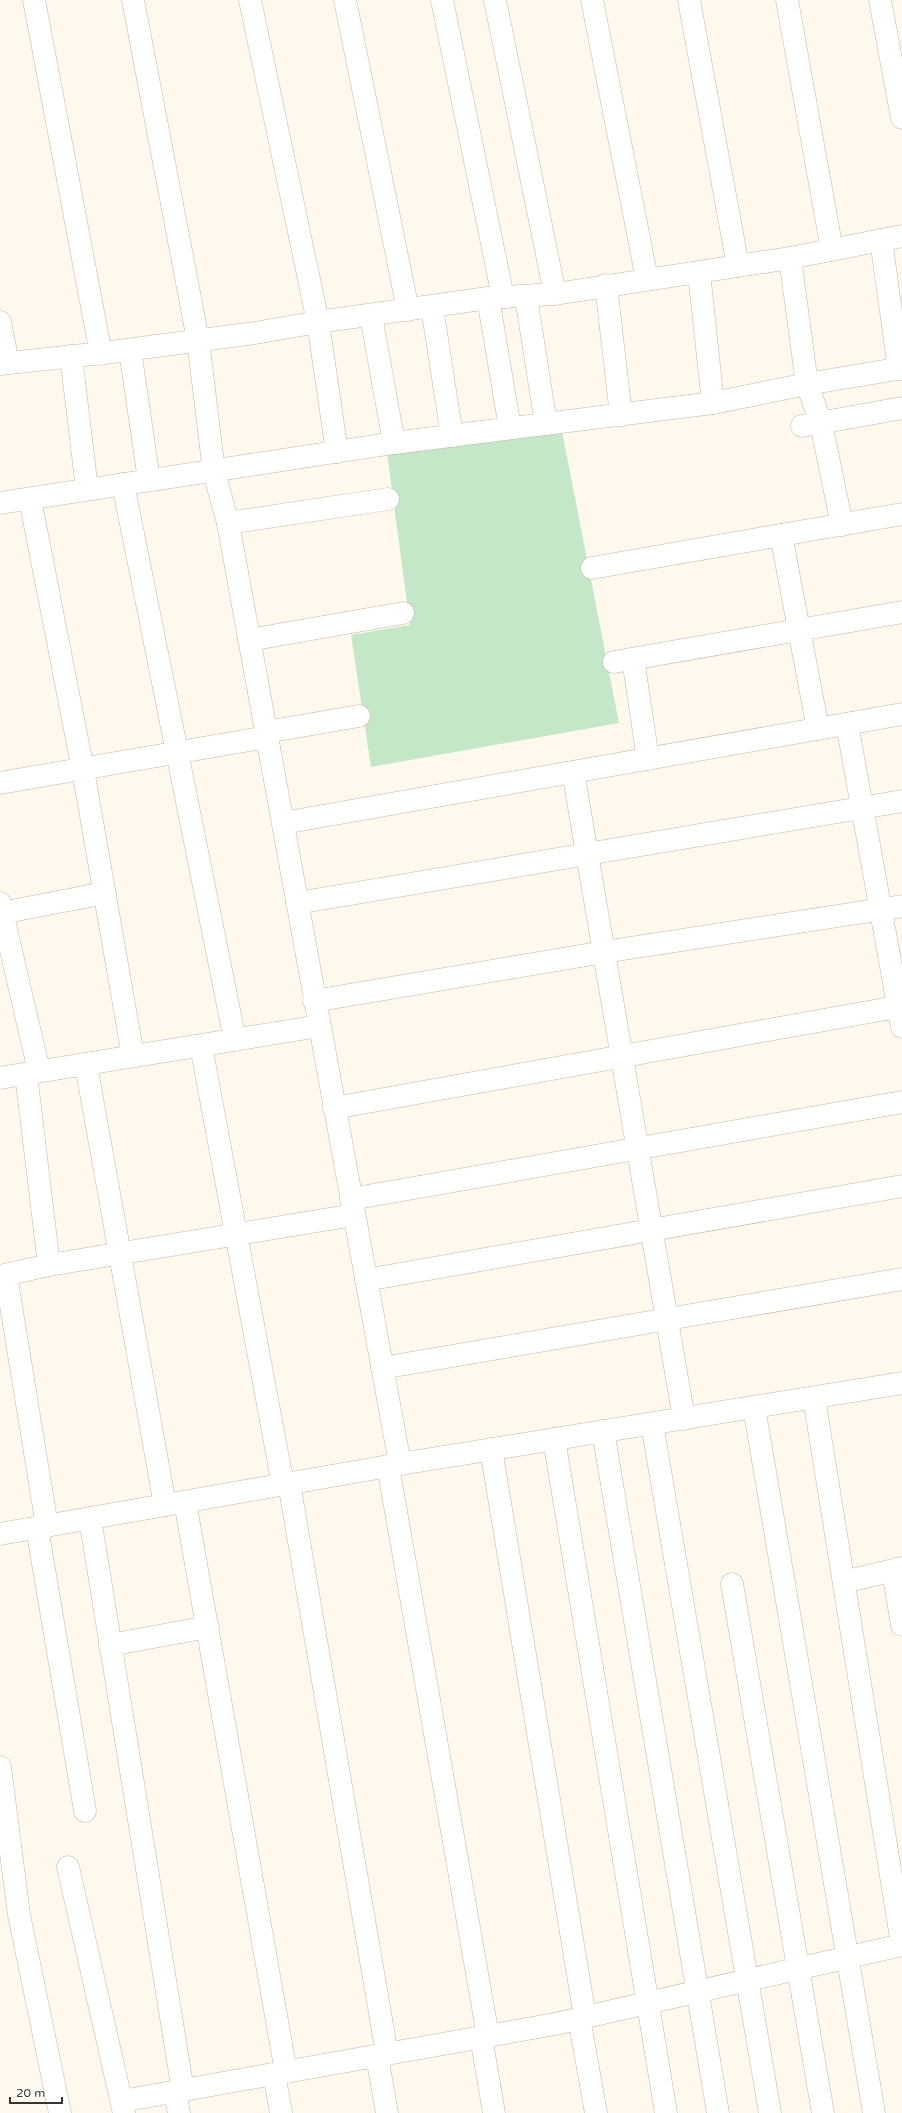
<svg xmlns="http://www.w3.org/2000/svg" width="902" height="2113" font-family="'Varela Round',sans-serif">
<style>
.green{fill:#c4e8c7}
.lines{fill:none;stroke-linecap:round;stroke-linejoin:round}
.minor-casing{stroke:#c0b6a6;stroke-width:23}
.minor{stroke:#fff;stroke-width:22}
</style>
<rect width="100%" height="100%" fill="#fef8ed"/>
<polygon class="green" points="560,421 619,723 371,767 351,635 410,625 386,445"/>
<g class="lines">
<defs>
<g id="minor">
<polyline points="34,0 101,354"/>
<polyline points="133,0 198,340 214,472 228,523 400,1464"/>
<polyline points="250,0 318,322 337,452"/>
<polyline points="345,0 408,310"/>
<polyline points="442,0 503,297"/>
<polyline points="495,0 555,294"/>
<polyline points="592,0 647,279"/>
<polyline points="689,0 738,266"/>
<polyline points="787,0 832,250"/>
<polyline points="880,0 902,118"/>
<polyline points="881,240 899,369"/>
<polyline points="790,258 807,384 821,423 842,525"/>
<polyline points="699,273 713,403"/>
<polyline points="606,285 621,415"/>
<polyline points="526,297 546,424"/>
<polyline points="488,298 510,428"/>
<polyline points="432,307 452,436"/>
<polyline points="371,316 394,443"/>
<polyline points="0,322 8,363"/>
<polyline points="130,350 149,480"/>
<polyline points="71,356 87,489"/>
<polyline points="0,364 111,352 255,333 318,322 488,298 555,294 790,258 902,236"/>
<polyline points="802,426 902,408"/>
<polyline points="123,484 235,1040"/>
<polyline points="30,499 83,770 133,1056"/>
<polyline points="0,503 394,443 713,403 807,384 902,368"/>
<polyline points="228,523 388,499"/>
<polyline points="781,535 818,729"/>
<polyline points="592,568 902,514"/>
<polyline points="249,640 403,613"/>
<polyline points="633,659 648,759"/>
<polyline points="614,662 902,612"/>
<polyline points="847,724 902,1027"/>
<polyline points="266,732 359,716"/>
<polyline points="573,772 684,1419"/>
<polyline points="0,783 267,737"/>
<polyline points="283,823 902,714"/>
<polyline points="0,903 39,1071"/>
<polyline points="297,903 902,801"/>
<polyline points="1,913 105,893"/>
<polyline points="314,1001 604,952 902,906"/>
<polyline points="201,1046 283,1485"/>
<polyline points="86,1065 165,1505"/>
<polyline points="26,1074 49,1265"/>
<path d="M0 1078C106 1061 212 1044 319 1026"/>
<polyline points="334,1108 902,1006"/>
<polyline points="351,1199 902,1102"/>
<polyline points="6,1275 47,1526"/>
<polyline points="0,1276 49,1265 354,1215"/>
<polyline points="366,1280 902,1186"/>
<polyline points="382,1368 902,1279"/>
<polyline points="814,1398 902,1944"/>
<polyline points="754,1407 874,2113"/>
<polyline points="652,1424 770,2113"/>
<polyline points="603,1431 718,2113"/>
<polyline points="554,1439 666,2113"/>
<polyline points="491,1449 585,2017"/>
<polyline points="388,1466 488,2036"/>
<polyline points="289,1483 387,2054"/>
<polyline points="185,1502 286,2072"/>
<polyline points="90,1518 183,2091"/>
<polyline points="37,1528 85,1811"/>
<polyline points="0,1534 400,1464 902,1383"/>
<polyline points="893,1571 902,1625"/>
<polyline points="844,1582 902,1568"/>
<polyline points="732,1584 823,2113"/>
<polyline points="110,1645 208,1627"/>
<polyline points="0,1767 19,1915 60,2113"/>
<polyline points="68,1867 124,2113"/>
<polyline points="579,2018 596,2113"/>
<polyline points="481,2037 494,2113"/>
<polyline points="377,2056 387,2113"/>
<polyline points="274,2074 281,2113"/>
<polyline points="175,2092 179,2113"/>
<polyline points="122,2101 555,2024 902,1945"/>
</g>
</defs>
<use href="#minor" class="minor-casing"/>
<use href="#minor" class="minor"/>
</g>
<path d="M10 2097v6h52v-6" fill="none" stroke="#3a362f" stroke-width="2"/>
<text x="16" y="2097" font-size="12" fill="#3a362f" stroke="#ffffff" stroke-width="3" paint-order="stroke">20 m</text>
</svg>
